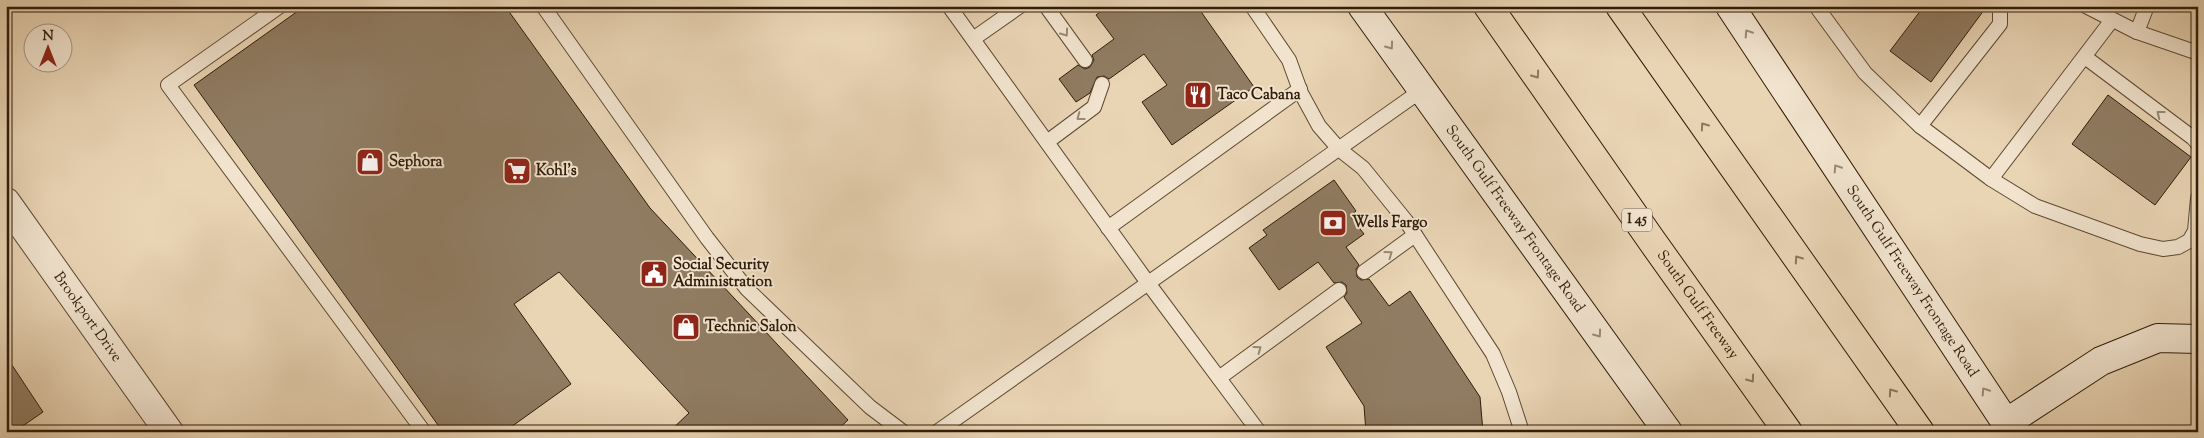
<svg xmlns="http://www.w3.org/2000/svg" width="2204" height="438" font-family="'Sorts Mill Goudy',serif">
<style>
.building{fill:#907c62;stroke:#2f1c09}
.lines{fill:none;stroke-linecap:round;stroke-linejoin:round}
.service-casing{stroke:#5e4a34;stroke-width:16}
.tertiary-casing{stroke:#5e4a34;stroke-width:30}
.secondary-casing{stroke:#2f1c09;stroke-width:30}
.motorway-casing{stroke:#2f1c09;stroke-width:30}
.service{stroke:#f1e3ce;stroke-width:14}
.tertiary{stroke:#f1e3ce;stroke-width:28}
.secondary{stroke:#f1e3ce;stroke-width:28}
.motorway{stroke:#e9d4b4;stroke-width:28}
.oneway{stroke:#9a8975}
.oneway2{stroke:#8c785e}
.labels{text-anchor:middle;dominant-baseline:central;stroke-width:4;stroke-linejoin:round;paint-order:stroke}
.shield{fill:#f1e3ce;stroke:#695844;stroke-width:1}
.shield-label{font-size:14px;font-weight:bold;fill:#2f1c09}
.poi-label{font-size:15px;font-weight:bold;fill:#2f1c09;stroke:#f1e3ce;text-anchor:start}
.street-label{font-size:15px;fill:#2f1c09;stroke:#f1e3ce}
</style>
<rect width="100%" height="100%" fill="#e9d4b4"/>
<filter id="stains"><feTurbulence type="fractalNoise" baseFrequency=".004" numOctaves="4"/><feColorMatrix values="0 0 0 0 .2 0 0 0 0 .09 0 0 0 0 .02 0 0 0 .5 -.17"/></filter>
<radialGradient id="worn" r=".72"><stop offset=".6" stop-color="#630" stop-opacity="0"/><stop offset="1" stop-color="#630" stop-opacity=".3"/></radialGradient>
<g class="building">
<polygon points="305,6 505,6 650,208 848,420 835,432 669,432 689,413 559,272 514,304 571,384 504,432 443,432 194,85"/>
<polygon points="1108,6 1197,6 1254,87 1172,145 1142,102 1167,85 1144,54 1109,79 1104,76 1097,77 1090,93 1076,102 1059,79 1078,65 1085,69 1090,67 1094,60 1092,55 1114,39 1096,15"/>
<polygon points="1924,6 1987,6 1931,82 1890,51"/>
<polygon points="2108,95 2191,157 2155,205 2072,144"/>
<polygon points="1334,180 1356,211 1350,216 1364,234 1346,247 1359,265 1356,269 1357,277 1361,280 1369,279 1389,306 1410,291 1480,397 1483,432 1366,432 1364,406 1326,347 1362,323 1344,297 1347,293 1346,285 1342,282 1334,283 1318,262 1279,290 1249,248 1267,235 1263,230"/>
<polygon points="6,356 43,412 14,432 6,432"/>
</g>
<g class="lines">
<defs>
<g id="service">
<polyline points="280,6 168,85 424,432"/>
<polyline points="543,6 707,238 747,289 870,407 903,432"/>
<polyline points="949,6 1148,283 1259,432"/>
<polyline points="1046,6 1085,60"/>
<polyline points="1252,6 1289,60 1301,93 1319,126 1339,149 1363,168 1406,221 1493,354 1509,392 1522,432"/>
<polyline points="1816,6 1865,73 1920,126 1991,179 2035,206 2140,244 2163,249 2178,247 2189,241 2195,231 2198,198"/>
<polyline points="2086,6 2137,32 2198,53"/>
<polyline points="2137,32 2147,6"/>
<polyline points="973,39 1020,6"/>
<polyline points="2085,57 2193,138 2198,144"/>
<polyline points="1920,126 2000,24 2000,6"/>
<polyline points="1047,142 1094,107 1102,84"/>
<polyline points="1991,179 2112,20"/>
<polyline points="1108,228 1300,89"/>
<polyline points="1364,272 1415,235"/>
<polyline points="1219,378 1339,290"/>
<polyline points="937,432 1422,90"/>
</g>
<g id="tertiary">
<path id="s1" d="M6 202 169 432"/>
</g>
<g id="secondary">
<path id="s2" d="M1362 6 1668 432"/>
<path id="s3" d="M1730 6 2012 432"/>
<polyline points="2006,423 2101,361 2158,338 2198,339"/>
</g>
<g id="motorway">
<path id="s4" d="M1488 6 1652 241 1788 432"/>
<polyline points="1620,6 1920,432"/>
</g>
</defs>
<use href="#service" class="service-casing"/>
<use href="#tertiary" class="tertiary-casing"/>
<use href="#secondary" class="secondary-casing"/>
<use href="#motorway" class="motorway-casing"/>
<use href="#service" class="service"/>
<use href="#tertiary" class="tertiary"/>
<use href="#secondary" class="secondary"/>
<use href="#motorway" class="motorway"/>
</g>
<defs><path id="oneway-chevron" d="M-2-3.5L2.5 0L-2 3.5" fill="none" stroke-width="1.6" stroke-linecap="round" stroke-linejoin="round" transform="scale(1.25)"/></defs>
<g class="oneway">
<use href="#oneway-chevron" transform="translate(1065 33) rotate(54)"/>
<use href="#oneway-chevron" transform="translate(1748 33) rotate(-123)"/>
<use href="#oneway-chevron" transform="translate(1390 46) rotate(54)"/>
<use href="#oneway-chevron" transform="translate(2160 114) rotate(-142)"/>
<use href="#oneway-chevron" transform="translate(1080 117) rotate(143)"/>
<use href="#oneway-chevron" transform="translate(1837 168) rotate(-123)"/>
<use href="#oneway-chevron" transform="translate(1389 254) rotate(-36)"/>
<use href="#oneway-chevron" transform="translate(1598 334) rotate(54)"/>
<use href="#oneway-chevron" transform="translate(1258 349) rotate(-36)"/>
<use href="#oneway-chevron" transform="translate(1985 391) rotate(-123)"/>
</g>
<g class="oneway2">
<use href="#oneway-chevron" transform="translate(1536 75) rotate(55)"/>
<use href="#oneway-chevron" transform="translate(1704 126) rotate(-125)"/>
<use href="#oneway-chevron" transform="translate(1798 259) rotate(-125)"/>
<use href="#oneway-chevron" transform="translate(1751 379) rotate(54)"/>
<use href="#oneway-chevron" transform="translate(1892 392) rotate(-125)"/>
</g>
<defs>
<symbol id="restaurant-square" viewBox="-11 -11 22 22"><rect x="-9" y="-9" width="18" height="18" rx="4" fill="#8f2418" stroke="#f1e3ce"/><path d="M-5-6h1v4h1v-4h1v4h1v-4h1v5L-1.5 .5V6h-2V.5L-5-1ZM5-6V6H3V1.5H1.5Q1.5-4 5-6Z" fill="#fff"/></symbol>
<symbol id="shop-square" viewBox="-11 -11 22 22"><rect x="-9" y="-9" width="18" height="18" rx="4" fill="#8f2418" stroke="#f1e3ce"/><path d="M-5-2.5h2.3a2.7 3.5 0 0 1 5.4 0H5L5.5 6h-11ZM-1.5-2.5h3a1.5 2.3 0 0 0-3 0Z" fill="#fff"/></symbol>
<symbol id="supermarket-square" viewBox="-11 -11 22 22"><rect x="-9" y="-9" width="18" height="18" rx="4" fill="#8f2418" stroke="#f1e3ce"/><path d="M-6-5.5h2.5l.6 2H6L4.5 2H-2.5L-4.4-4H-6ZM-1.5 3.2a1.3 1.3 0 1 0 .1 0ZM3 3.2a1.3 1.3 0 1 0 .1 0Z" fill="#fff"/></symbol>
<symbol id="bank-square" viewBox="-11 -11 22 22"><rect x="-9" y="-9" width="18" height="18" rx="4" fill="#8f2418" stroke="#f1e3ce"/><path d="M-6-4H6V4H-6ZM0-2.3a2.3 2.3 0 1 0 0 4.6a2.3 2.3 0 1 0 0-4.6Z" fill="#fff"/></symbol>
<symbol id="civic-square" viewBox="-11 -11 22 22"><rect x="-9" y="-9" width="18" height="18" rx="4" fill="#8f2418" stroke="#f1e3ce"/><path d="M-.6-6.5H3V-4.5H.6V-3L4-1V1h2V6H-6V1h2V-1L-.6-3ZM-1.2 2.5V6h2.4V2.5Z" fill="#fff"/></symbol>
</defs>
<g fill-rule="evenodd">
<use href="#restaurant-square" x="1182" y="79" width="32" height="32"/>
<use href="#shop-square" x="354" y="146" width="32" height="32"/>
<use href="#supermarket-square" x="501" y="155" width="32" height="32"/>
<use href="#bank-square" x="1317" y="207" width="32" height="32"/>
<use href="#civic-square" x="638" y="258" width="32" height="32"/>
<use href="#shop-square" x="670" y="311" width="32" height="32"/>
</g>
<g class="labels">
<rect class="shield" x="1622" y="208.5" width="30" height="23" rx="4"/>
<g class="shield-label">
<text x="1637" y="220">I 45</text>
</g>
<g class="poi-label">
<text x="1217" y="95">Taco Cabana</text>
<text x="389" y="162">Sephora</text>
<text x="536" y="171">Kohl's</text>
<text x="1352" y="223">Wells Fargo</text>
<text x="673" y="265">Social Security<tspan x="673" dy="17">Administration</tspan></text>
<text x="705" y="327">Technic Salon</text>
</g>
<g class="street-label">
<text stroke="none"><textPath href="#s2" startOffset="262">South Gulf Freeway Frontage Road</textPath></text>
<text stroke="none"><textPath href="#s3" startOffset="330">South Gulf Freeway Frontage Road</textPath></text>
<text stroke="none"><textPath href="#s4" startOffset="365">South Gulf Freeway</textPath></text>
<text stroke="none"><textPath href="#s1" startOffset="141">Brookport Drive</textPath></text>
</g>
</g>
<rect width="2204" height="438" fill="none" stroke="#e9d4b4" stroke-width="25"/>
<rect x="8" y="8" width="2189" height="423" fill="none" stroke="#2f1c09" stroke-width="2.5"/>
<rect x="12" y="12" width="2179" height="413" fill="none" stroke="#2f1c09"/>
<g transform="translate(48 48)"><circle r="24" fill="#f1e3ce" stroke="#a3937f"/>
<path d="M0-4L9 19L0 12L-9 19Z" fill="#8f2418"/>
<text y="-8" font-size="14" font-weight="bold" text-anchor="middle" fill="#2f1c09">N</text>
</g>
<rect width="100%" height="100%" filter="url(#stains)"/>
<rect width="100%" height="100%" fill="url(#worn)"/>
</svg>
